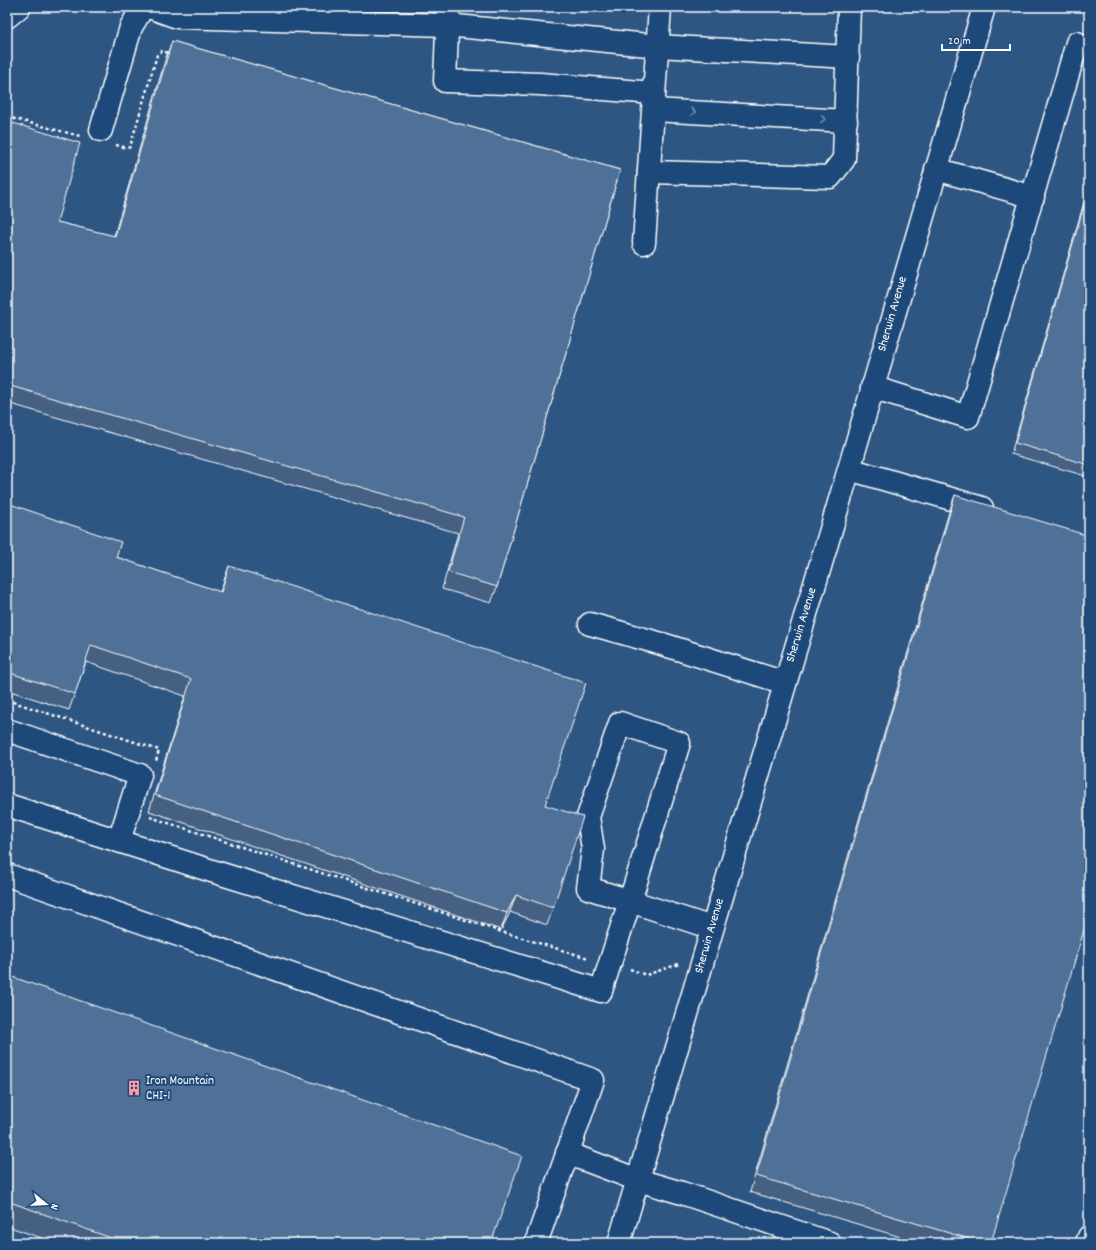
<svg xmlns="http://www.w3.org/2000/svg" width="1096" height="1250" font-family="Dekko,sans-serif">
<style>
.built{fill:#2e5683}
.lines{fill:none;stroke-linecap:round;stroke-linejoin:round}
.minor-casing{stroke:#fff;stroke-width:25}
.path{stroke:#fff;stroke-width:2.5;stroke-dasharray:3 3;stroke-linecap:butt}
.minor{stroke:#1f4a7a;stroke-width:22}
.wall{fill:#456182;stroke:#fff}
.shaded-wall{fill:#384f6a;stroke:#fff}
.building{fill:#507197;stroke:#fff}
.oneway{stroke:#7992af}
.labels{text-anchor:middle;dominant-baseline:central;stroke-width:4;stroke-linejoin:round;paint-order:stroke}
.street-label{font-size:13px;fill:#fff;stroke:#1f4a7a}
.poi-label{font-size:13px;fill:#fff;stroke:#1f4a7a;text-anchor:start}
</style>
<rect width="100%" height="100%" fill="#1f4a7a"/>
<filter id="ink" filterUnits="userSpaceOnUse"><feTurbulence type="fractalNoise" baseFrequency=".025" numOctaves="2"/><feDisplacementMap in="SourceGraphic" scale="8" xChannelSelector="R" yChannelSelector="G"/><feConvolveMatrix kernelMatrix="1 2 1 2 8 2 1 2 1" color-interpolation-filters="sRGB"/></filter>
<g filter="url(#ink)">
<rect class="built" x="7" y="7" width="1082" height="1236"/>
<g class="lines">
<defs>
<g id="minor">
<polyline points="149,7 177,17 447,25 658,46 848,57"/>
<polyline points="448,7 445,81 540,84 654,93"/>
<polyline points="7,17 19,7"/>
<polyline points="654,110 846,121"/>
<polyline points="101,130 131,27 143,7"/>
<polyline points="936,169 1033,197"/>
<polyline points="649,172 830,177 844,159 849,7"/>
<polyline points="644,243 660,7"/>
<polyline points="872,387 968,417 1077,43"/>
<polyline points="849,469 982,508"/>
<polyline points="590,624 662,644 785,683"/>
<polygon points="620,723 679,743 630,901 588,888 593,849 588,817"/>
<polyline points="7,730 140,775 119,841"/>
<polyline points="7,805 215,872 601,991 630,901 712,928"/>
<polyline points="7,875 593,1080 536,1243"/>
<polyline points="567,1153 638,1180 682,1193 830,1243"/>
<polyline points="619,1243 849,469 984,7"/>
<polyline points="1087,1243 1089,1237"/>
</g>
</defs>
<use href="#minor" class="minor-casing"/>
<g class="path">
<polyline points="7,117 80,136"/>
<polyline points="116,145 127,148 130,147 157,55 162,51 169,53"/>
<polyline points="7,700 159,750 156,761"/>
<polyline points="150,817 499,931 588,958"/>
<polyline points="630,969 646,975 679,964"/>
</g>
<use href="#minor" class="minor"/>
</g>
<g class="wall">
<polygon points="172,41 620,170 497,587 491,603 442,589 458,533 7,403 7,140 13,123 57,222 114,236 166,57"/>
<polygon points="1089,122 1089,131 1087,130"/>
<polygon points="1089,185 1089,477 1011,454"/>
<polygon points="955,495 991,1243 921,1243 750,1192 949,512"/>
<polygon points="7,503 116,557 220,592 229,566 545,805 553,908 547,925 510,912 501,930 149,811 185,696 86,662 69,710 7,690"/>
<polygon points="7,975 491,1243 56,1243 7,1226"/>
</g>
<polygon class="shaded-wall" points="516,895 510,912 501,930 507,913"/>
<g class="building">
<polygon points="172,41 620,170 497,587 448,572 464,517 7,385 7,144 13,123 80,143 57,222 115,236"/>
<polygon points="1089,188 1089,465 1015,443"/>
<polygon points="955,495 1089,536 1089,913 991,1243 983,1243 756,1176"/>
<polygon points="7,503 121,542 116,557 221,592 229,566 586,683 545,805 583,817 553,908 516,895 507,913 155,795 191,679 91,645 75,694 7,672"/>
<polygon points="7,975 522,1156 491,1243 125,1243 7,1201"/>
</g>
<defs><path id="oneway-chevron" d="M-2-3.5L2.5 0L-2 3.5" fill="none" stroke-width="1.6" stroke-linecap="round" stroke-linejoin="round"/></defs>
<g class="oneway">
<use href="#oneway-chevron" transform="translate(693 112) rotate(3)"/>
<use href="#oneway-chevron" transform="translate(823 119) rotate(3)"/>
</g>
</g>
<defs>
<symbol id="building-bare" viewBox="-9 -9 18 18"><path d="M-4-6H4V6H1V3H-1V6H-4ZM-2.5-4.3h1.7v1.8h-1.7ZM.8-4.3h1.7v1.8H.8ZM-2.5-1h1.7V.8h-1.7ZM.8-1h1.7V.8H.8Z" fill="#ff9aa2" stroke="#1f4a7a" stroke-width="2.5" paint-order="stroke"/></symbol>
</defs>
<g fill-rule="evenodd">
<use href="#building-bare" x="123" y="1077" width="22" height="22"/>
</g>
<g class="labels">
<g class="street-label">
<text transform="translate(893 314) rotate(-74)">Sherwin Avenue</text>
<text transform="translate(802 625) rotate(-73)">Sherwin Avenue</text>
<text transform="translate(710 936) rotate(-74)">Sherwin Avenue</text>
</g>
<g class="poi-label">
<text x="146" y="1081">Iron Mountain<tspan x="146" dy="15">CHI-1</tspan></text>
</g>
</g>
<rect width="1096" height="1250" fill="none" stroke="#1f4a7a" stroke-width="24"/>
<rect x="12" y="12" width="1072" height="1226" fill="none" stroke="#fff" stroke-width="1.5" filter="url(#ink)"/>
<g transform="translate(46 1204) rotate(108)" stroke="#1f4a7a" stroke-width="3" paint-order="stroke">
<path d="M0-3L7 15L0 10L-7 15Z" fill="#ffffff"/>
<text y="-6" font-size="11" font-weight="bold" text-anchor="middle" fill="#ffffff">N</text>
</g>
<path d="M942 44v6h68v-6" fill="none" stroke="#ffffff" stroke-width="2"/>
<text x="948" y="44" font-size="12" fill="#ffffff" stroke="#1f4a7a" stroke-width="3" paint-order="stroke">20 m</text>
</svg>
